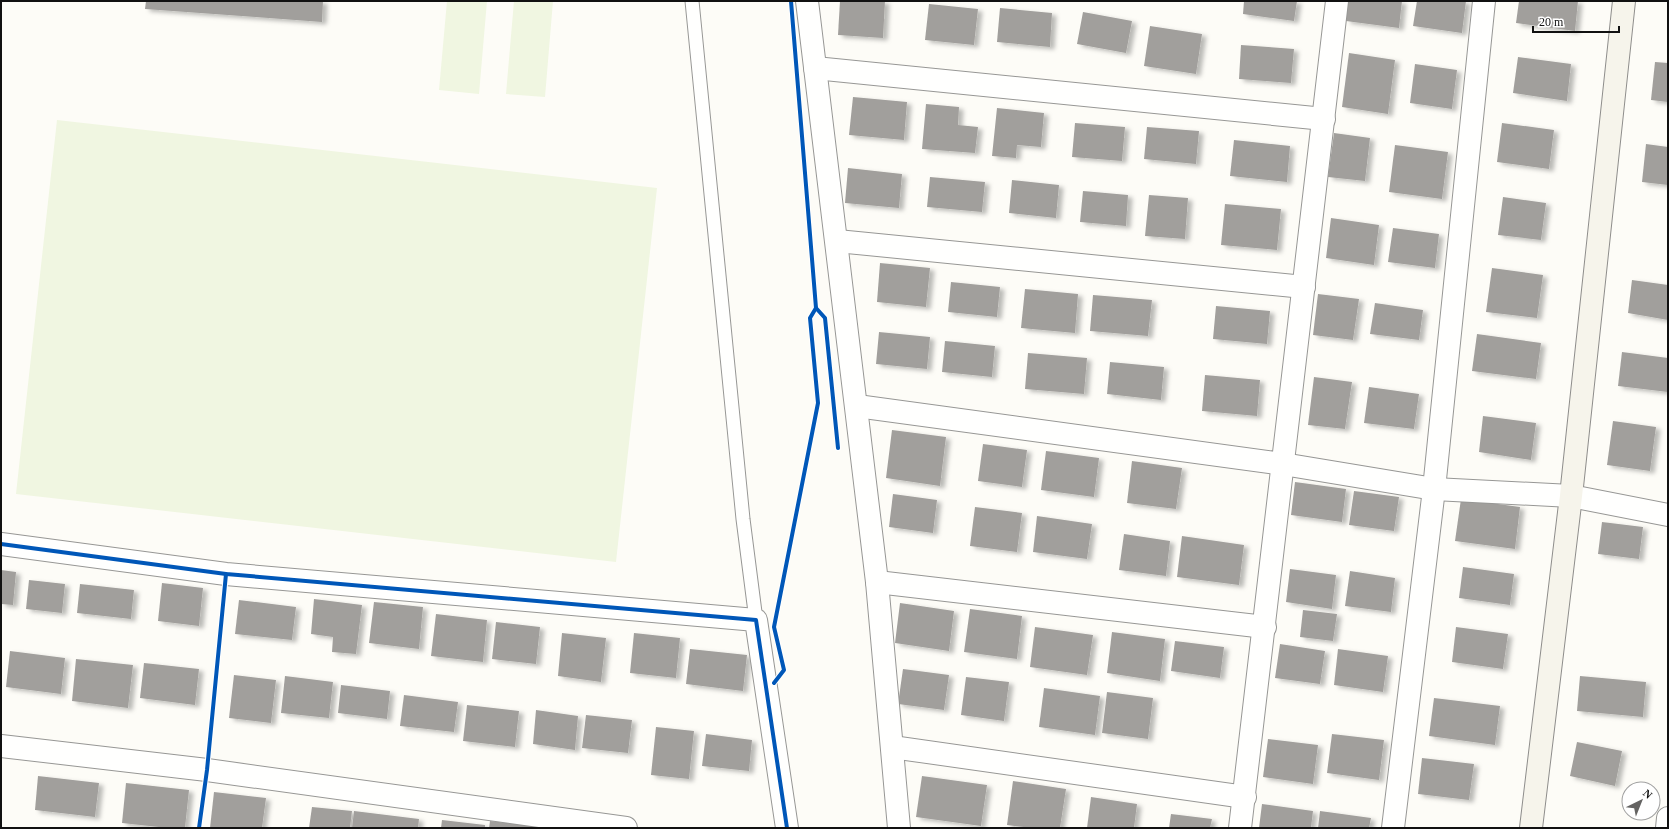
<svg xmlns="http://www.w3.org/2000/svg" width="1669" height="829" font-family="'Times New Roman',serif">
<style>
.pitch{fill:#f0f6e1}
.building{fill:#a19f9c;filter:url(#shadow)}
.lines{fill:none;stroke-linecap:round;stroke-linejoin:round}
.lane-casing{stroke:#979795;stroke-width:15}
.street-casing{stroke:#979795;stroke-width:24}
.secondary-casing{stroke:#8e8d8b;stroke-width:24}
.lane{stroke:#fffffe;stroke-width:13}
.street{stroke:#fffffe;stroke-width:22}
.secondary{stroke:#f6f4eb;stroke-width:22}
.cycleway-casing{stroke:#fff;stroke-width:6}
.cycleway{stroke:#0057b8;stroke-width:4}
</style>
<defs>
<filter id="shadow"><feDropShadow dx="4.5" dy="2.5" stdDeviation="2" flood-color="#0004"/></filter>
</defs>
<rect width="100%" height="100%" fill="#fdfcf7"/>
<g class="pitch">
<polygon points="447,1 487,1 479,94 439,90"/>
<polygon points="514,1 553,1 545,97 506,94"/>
<polygon points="57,120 657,188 616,562 16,494"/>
</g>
<g class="building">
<polygon points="146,1 323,1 322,22 145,9"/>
<polygon points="840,1 885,1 883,38 838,35"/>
<polygon points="1244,1 1297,1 1294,21 1243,14"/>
<polygon points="1348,1 1402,1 1399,28 1346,21"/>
<polygon points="1417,1 1466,1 1462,33 1413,26"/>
<polygon points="1519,1 1578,1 1575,31 1516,23"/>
<polygon points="929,4 978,9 974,45 925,40"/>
<polygon points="1000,8 1052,13 1050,47 997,42"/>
<polygon points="1083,12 1132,21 1126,53 1077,44"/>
<polygon points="1150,26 1202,34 1196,74 1144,66"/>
<polygon points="1241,45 1294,49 1291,83 1239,79"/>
<polygon points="1349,53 1395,60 1388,114 1342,107"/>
<polygon points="1518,57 1571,64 1567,101 1513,93"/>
<polygon points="1655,62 1668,63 1668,102 1651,100"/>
<polygon points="1415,64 1457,70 1452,109 1410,103"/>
<polygon points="853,97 907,102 904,140 849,135"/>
<polygon points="926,104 959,107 958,125 978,127 975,153 922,149"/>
<polygon points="997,108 1044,113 1041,147 1017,145 1016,158 992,156"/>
<polygon points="1075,123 1125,127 1122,161 1072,157"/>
<polygon points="1502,123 1554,130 1549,169 1497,162"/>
<polygon points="1147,127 1199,131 1196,164 1144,159"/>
<polygon points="1334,133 1370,138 1365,181 1328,177"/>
<polygon points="1234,140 1290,146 1287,182 1230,176"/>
<polygon points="1646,144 1668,147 1668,185 1642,182"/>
<polygon points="1395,145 1448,152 1442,199 1389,192"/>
<polygon points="848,168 902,174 899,208 845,203"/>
<polygon points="930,177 985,182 982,212 927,207"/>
<polygon points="1012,180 1059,185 1056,218 1009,213"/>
<polygon points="1083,191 1128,195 1126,226 1080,222"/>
<polygon points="1149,195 1188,198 1185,239 1145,236"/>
<polygon points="1503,197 1546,203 1541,240 1498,235"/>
<polygon points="1225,204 1281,209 1277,250 1221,245"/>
<polygon points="1331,218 1379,225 1374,265 1326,258"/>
<polygon points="1393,228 1439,234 1435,268 1388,262"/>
<polygon points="880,263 930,268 926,307 877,302"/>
<polygon points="1492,268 1543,275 1537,318 1486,312"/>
<polygon points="1632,280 1668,285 1668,320 1628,313"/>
<polygon points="951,282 1000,287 997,317 948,312"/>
<polygon points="1025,289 1078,294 1075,333 1021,328"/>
<polygon points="1318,294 1359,299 1353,340 1313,335"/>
<polygon points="1093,295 1152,300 1148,336 1090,331"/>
<polygon points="1375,303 1423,310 1419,340 1370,334"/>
<polygon points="1216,306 1270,311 1267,344 1213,339"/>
<polygon points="879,332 930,337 927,369 876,364"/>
<polygon points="1477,334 1541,343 1536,379 1472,371"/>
<polygon points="945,341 995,346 992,377 942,372"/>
<polygon points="1622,352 1668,358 1668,392 1618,386"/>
<polygon points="1028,353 1087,358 1084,394 1025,389"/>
<polygon points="1110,362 1164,367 1161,400 1107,394"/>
<polygon points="1205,375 1260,380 1257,416 1202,411"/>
<polygon points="1314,377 1352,382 1345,429 1308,425"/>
<polygon points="1369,387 1419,394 1414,429 1364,423"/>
<polygon points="1483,416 1536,423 1531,460 1479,452"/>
<polygon points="1613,421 1656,427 1650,471 1607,465"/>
<polygon points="892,430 946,437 940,486 886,478"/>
<polygon points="983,444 1027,450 1022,487 978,481"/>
<polygon points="1046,451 1099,458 1094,497 1041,490"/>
<polygon points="1132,461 1182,468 1176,509 1127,503"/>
<polygon points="1295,482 1346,489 1342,522 1291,515"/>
<polygon points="1354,491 1399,497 1394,531 1349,525"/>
<polygon points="893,494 937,500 933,533 889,527"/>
<polygon points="1461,499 1520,507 1515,549 1455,541"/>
<polygon points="975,507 1022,513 1017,552 970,546"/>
<polygon points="1037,516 1092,524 1087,559 1033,552"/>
<polygon points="1602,522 1643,527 1639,559 1598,554"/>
<polygon points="1124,534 1170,541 1166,576 1119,570"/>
<polygon points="1182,536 1244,545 1239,585 1177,577"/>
<polygon points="1463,567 1514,574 1510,605 1459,598"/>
<polygon points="1290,569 1336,575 1332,609 1286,602"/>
<polygon points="1,570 16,572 13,605 1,604"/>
<polygon points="1350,571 1395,578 1391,612 1345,606"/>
<polygon points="29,580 65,584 62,613 26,609"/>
<polygon points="162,583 203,588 199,626 158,621"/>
<polygon points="80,584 134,590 131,619 77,613"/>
<polygon points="314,599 362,605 356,654 332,652 333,637 311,634"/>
<polygon points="239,600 296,607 292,640 235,634"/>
<polygon points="374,602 423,607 419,649 369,643"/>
<polygon points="900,603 954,611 949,651 895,643"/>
<polygon points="970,609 1022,616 1017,659 964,652"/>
<polygon points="1303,610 1337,614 1333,641 1300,637"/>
<polygon points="436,614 487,620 483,662 431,656"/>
<polygon points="496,622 540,627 536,664 492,659"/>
<polygon points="1035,627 1093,635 1087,675 1030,667"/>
<polygon points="1456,627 1508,634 1503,669 1452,662"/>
<polygon points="1112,632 1165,639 1160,681 1107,673"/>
<polygon points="562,633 606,638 601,682 558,676"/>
<polygon points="634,633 680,638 676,678 630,673"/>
<polygon points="1175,641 1224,647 1220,678 1171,671"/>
<polygon points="1280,644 1325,651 1320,684 1275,678"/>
<polygon points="690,649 747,655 743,691 686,684"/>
<polygon points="1338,649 1388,656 1383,692 1334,685"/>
<polygon points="10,651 65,658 61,694 6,687"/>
<polygon points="76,659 133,665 128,708 72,701"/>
<polygon points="144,663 199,669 195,705 140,698"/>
<polygon points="903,669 949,675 944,710 898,704"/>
<polygon points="234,675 276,680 271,723 229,718"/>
<polygon points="285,676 333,682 329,718 281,713"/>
<polygon points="1580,676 1646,682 1643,717 1577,711"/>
<polygon points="966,677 1009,682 1004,721 961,715"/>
<polygon points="341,685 390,691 387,719 338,713"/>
<polygon points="1044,688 1100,696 1095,735 1039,727"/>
<polygon points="1107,692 1153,698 1148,739 1102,733"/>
<polygon points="404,695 458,702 454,732 400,726"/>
<polygon points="1434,698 1500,706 1495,745 1429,736"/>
<polygon points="467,705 519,711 515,747 463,741"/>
<polygon points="536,710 578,716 575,750 533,744"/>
<polygon points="586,715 632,720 628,753 582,748"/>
<polygon points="656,727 694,731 689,779 651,775"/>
<polygon points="706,734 752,740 749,771 702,766"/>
<polygon points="1332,734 1384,740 1379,780 1327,773"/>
<polygon points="1268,739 1318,745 1313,784 1263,777"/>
<polygon points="1577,742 1622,751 1615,786 1570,776"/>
<polygon points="1422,758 1474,764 1469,800 1418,794"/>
<polygon points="38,776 99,783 95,817 35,810"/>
<polygon points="922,776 987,785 981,826 916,817"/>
<polygon points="1013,781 1066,789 1060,828 1032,828 1007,825"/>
<polygon points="126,783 189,790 185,828 168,828 122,823"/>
<polygon points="214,792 266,798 262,828 210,828"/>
<polygon points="1091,797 1137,804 1134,828 1087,828"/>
<polygon points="1262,804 1313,811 1311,828 1259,828"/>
<polygon points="312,807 352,811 350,828 309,828"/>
<polygon points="354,811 419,819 418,828 352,828"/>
<polygon points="1320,811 1371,818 1369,828 1318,828"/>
<polygon points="1171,814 1212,819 1210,828 1169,828"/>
<polygon points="442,820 485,825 485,828 441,828"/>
<polygon points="490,821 541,827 541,828 489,828"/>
</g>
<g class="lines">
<defs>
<polyline id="lane" points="692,1 743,519 756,620"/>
<g id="street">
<polyline points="807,1 877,582 899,828"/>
<polyline points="815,68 1324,119"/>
<polyline points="837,241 1304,287"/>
<polyline points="857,406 1283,464 1434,489 1571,496 1668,515"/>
<polyline points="1,544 226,574 756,620 787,828"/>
<polyline points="877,582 1265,627"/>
<polyline points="1,746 207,770 626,828"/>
<polyline points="892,747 1245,797"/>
<polyline points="1240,828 1337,1"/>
<polyline points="1393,828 1434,489 1484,1"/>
<polyline points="1667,828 1668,818"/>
</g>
<polyline id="secondary" points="1531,828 1571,496 1624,1"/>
</defs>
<use href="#lane" class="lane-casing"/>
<use href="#street" class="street-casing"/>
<use href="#secondary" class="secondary-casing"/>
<use href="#lane" class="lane"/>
<use href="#street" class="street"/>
<use href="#secondary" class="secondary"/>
<defs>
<g id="cycleway">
<polyline points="791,1 816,308 825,318 838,448"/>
<polyline points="1,544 226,574 756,620 787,828"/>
<polyline points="774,683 784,670 774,627 818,403 810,318 816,308"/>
<polyline points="199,828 207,770 226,574"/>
</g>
</defs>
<use href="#cycleway" class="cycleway-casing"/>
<use href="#cycleway" class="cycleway"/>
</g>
<rect width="1669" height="829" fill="none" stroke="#111111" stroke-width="4"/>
<g transform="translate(1641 801) rotate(43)"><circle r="19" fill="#ffffff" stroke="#a0a0a0"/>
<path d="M0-3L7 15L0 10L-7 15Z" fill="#646362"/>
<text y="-6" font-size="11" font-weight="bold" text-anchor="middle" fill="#111111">N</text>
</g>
<path d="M1533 26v6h86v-6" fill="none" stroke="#111111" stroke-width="2"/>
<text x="1539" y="26" font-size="12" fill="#111111" stroke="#ffffff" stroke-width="3" paint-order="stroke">20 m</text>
</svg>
